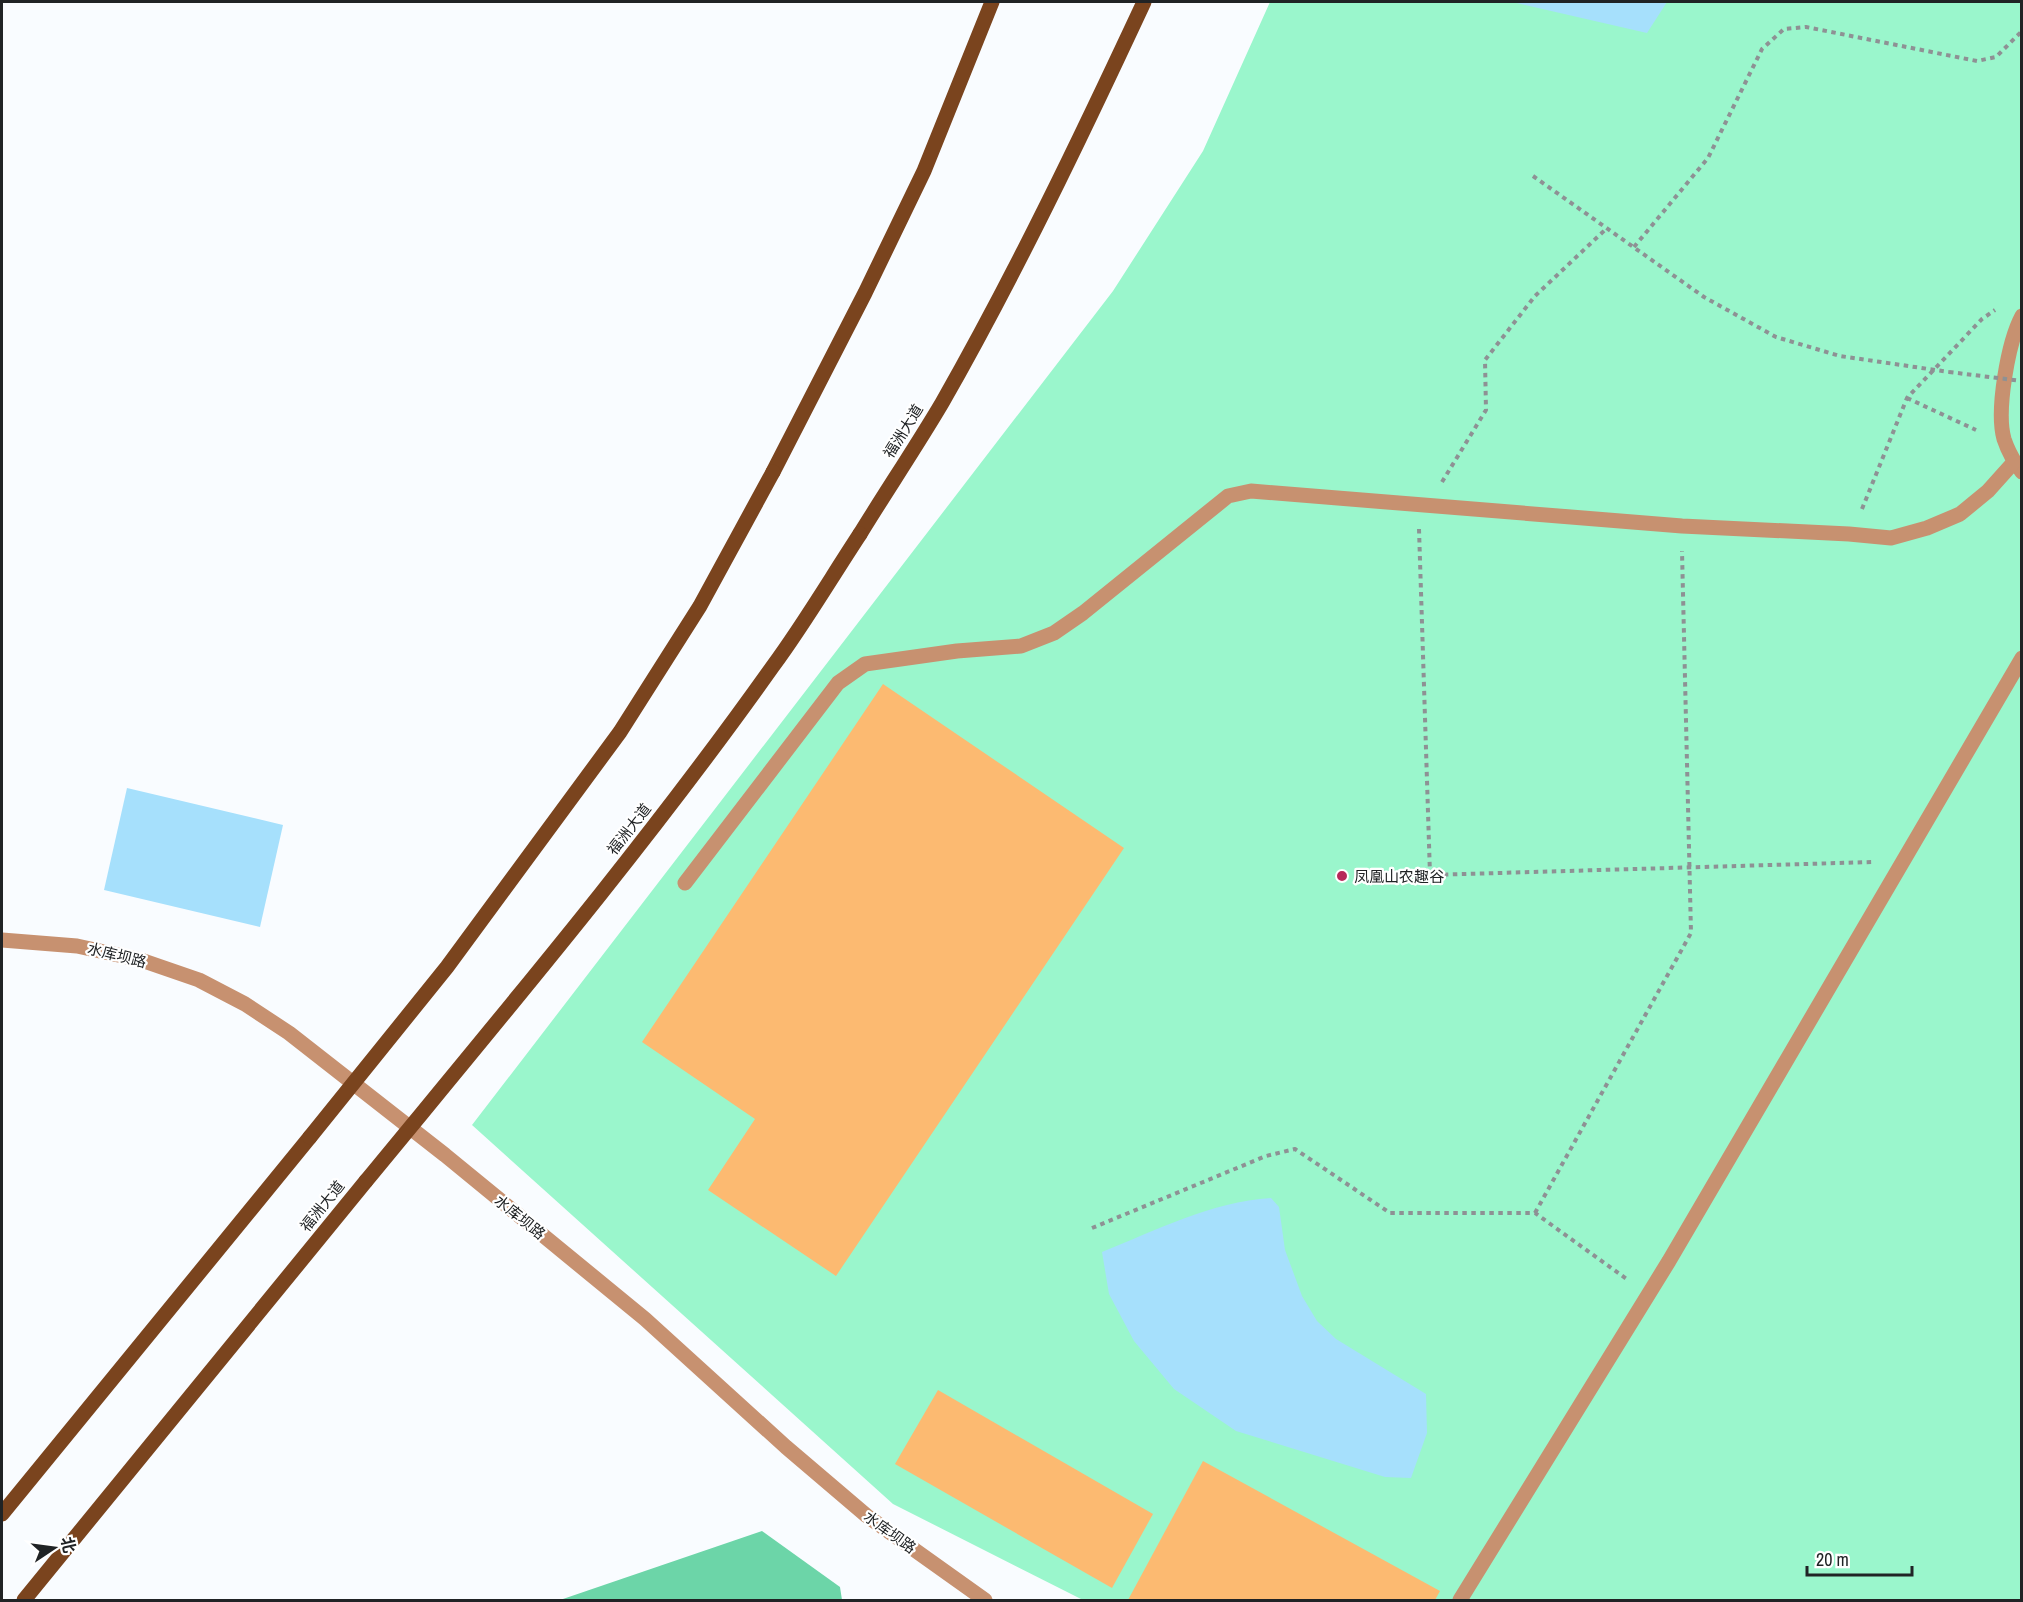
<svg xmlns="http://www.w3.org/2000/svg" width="2023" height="1602" font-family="'Archivo Narrow','Noto Sans SC',sans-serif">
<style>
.green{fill:#9af6cc}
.forest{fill:#6cd5a8}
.water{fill:#a6e0fc}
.building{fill:#fcba71}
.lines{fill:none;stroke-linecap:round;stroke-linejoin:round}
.path{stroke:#8e9194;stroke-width:4;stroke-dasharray:4.5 4.5;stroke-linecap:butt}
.service{stroke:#c79170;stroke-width:15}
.minor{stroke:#c79170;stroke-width:15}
.primary{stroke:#7a441e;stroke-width:15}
.path-bridge{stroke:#8e9194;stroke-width:4;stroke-dasharray:4.5 4.5;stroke-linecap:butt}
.primary-bridge{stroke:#7a441e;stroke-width:15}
.poi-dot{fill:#b7285a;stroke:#fff;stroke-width:2}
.labels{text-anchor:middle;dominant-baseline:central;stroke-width:4.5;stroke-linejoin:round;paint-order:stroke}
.street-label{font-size:15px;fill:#202325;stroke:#fff}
.poi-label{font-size:15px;fill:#202325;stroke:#fff;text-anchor:start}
</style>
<rect width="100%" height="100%" fill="#f9fcff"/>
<polygon class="green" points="1270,2 2021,2 2021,1600 1083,1600 893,1504 472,1125 1113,291 1203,151"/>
<polygon class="forest" points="762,1531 840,1587 842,1600 560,1600"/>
<g class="water">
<polygon points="1512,2 1667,2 1647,33"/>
<polygon points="127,788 283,825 260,927 104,890"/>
<path d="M1271 1198 1279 1207 1285 1250 1302 1296 1317 1321 1336 1339 1426 1394 1427 1433 1411 1478 1385 1477 1236 1431 1174 1389 1134 1341 1109 1294 1102 1252C1157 1230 1211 1202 1271 1198Z"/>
</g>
<g class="building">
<polygon points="883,684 1124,848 836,1276 708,1190 755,1119 642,1042"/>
<polygon points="938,1390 1153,1514 1112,1588 895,1464"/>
<polygon points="1203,1461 1440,1591 1435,1600 1128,1600"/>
</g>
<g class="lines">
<g class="path">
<polyline points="1533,176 1704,297 1776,337 1840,356 1949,372"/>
<polyline points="1634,247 1708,158 1762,49 1784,29 1806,27 1977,61 1996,57 2022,31"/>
<polyline points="1907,398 1976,430"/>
<polyline points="1442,482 1486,410 1485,360 1535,296 1607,228"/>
<polyline points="1862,509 1907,398 1982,319 1995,310"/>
<polyline points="1419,529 1430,875 1873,862"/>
<polyline points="1535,1213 1691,933 1682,551"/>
<polyline points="1092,1228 1266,1156 1295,1149 1390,1213 1535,1213 1628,1280"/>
</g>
<g class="service">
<path d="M2022 316C2008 342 1996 411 2004 439 2008 451 2014 462 2022 472"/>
<polyline points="685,883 838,683 865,664 957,651 1021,646 1054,633 1083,613 1228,496 1251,491 1682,526 1849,534 1891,538 1927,528 1960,514 1988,491 2014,462"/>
<polyline points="1460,1600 1669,1261 2022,658"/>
</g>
<polyline class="minor" points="2,940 77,946 141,960 199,980 245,1004 289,1033 445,1155 645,1319 786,1447 867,1516 985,1600"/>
<g class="primary">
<polyline points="773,472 865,293 924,171 992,2"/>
<path d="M860 534C887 490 916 447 942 403 1016 273 1081 137 1144 2"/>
<polyline points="2,1514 310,1137"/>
<polyline points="24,1600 366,1181"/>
</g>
<polyline class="path-bridge" points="1949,372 2022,381"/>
<g class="primary-bridge">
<polyline points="310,1137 447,967 620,732 700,606 773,472"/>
<path d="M366 1181C505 1012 646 845 773 666 804 624 831 578 860 534"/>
</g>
</g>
<circle class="poi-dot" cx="1342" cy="876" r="6"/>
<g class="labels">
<g class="street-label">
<text transform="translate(903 431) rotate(-58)">福洲大道</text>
<text transform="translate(629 829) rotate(-52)">福洲大道</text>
<text transform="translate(117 955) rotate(14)">水库坝路</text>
<text transform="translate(322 1206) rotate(-51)">福洲大道</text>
<text transform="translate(520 1217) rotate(39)">水库坝路</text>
<text transform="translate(890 1532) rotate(36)">水库坝路</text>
</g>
<g class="poi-label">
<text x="1354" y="876">凤凰山农趣谷</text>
</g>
</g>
<rect width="2023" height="1602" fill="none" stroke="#202325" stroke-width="6"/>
<g transform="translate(54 1548) rotate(77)" stroke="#ffffff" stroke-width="4.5" paint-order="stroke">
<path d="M0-4.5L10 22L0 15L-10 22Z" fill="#202325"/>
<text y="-9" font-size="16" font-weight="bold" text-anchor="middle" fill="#202325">北</text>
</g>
<path d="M1807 1566v9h105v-9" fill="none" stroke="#202325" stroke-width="3"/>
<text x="1816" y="1566" font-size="18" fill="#202325" stroke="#ffffff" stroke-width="4.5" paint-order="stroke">20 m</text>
</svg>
